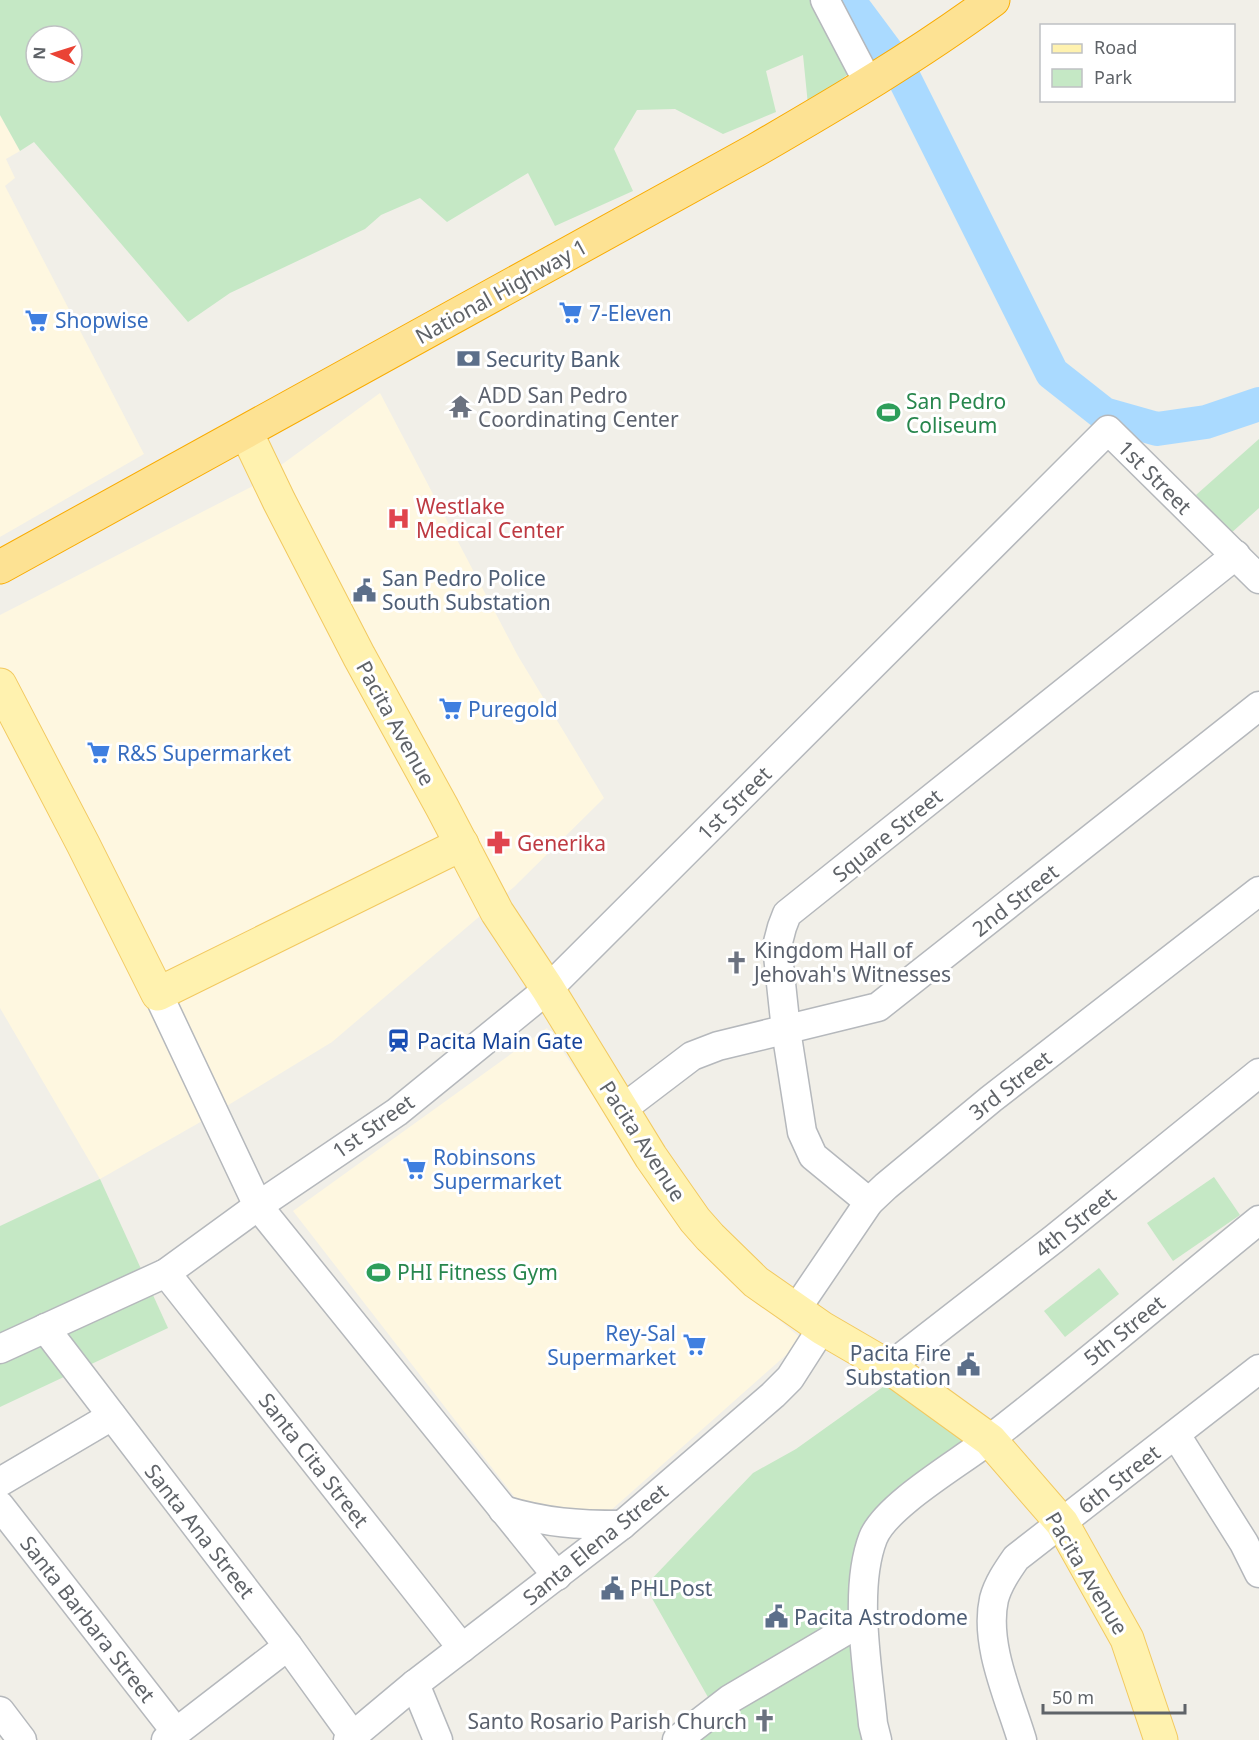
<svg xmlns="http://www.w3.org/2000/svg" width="1259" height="1740" font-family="'Noto Sans',sans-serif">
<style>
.commercial{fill:#fef7e0}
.green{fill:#c5e8c5;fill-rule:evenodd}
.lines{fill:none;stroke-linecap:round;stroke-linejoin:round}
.river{stroke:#aadaff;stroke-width:34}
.minor-casing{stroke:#b5b8bc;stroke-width:31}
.major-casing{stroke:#f2c960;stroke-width:35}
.highway-casing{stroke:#f9ab00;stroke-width:35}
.minor{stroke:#fff;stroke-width:28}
.major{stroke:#fff2af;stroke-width:33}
.highway{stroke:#fde293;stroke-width:33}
.labels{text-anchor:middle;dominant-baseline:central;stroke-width:6;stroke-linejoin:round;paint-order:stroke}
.street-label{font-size:21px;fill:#5f6368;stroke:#fff}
.shop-label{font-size:21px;fill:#366cbe;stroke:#fff;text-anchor:start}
.service-label{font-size:21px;fill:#4e5e75;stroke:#fff;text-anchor:start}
.worship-label{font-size:21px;fill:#5b616d;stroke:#fff;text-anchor:start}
.leisure-label{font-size:21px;fill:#27864d;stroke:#fff;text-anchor:start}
.health-label{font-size:21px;fill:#be3a42;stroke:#fff;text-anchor:start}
.transit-label{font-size:21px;fill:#164399;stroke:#fff;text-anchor:start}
</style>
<rect width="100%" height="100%" fill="#f1efe8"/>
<g class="commercial">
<polygon points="0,115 20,151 6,159 15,178 5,186 144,454 0,537"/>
<polygon points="380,393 518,656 604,798 514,887 332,1042 197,1124 100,1179 0,1008 0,615 251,487"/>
<polygon points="547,1028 675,1215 714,1265 803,1340 609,1512 520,1504 293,1211"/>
</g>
<g class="green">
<path d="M0 0H830L873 55 808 105 803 55 766 71 776 112 723 134 675 109 637 110 614 149 633 191 555 226 528 173 447 222 420 198 381 215 365 229 230 293 188 322 34 142 20 151 0 115ZM36 36H72V72H36Z"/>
<polygon points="1259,439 1259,508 1230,534 1196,495"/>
<polygon points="1214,1177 1240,1215 1173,1261 1147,1223"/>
<polygon points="100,1179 168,1328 0,1407 0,1226"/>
<polygon points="1099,1268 1119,1294 1065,1337 1044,1311"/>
<polygon points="887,1384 986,1442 871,1536 864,1620 713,1706 645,1586 753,1473 796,1449"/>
<polygon points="861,1625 873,1740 678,1740"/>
</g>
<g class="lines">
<polyline class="river" points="848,0 900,70 1052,373 1104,414 1157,429 1206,422 1259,404"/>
<defs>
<g id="minor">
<polyline points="825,0 869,84"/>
<polyline points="158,994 258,1206 557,1576"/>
<polyline points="621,1110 692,1056 718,1046 878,1007 1259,706"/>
<polyline points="869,1202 813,1156 802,1132 786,1030 777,946 782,927 787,914 1236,555"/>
<polyline points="166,1273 462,1648"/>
<polyline points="795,1311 869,1202 886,1186 991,1099 1259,891"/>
<polyline points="45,1328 288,1646 353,1736"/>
<polyline points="0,1349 166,1273 258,1206 397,1112 548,989 1108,430 1259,579"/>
<polyline points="889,1367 1055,1238 1259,1073"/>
<polyline points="1176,1435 1244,1543 1259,1573"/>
<polyline points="0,1482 112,1416"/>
<polyline points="0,1506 176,1732"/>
<path d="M503 1510C546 1523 578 1525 622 1525"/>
<polyline points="415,1684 438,1740"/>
<polyline points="0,1711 22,1740"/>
<polyline points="166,1740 288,1646"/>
<polyline points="348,1740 415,1684 622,1525 773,1395 790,1378 822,1328"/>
<polyline points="677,1740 730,1699 864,1620"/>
<path d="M877 1740 873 1724C868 1669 853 1590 873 1538 886 1505 961 1462 990 1439 1082 1368 1169 1293 1259 1220"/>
<path d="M1022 1740C1009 1697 984 1644 994 1599 998 1584 1007 1571 1016 1558L1259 1369"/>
</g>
<g id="major">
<polyline points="246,432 279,501 359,656 442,807 497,912 548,989 651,1157 695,1220 710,1237 756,1282 822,1328 889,1367 990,1440 1062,1523 1127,1639 1161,1740"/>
<polyline points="0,685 83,844 158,994 462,844"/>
</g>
<path id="highway" d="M0 567 756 150C837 103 917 56 993 0"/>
</defs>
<use href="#minor" class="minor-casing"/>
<use href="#major" class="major-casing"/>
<use href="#highway" class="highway-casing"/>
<use href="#minor" class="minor"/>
<use href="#major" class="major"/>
<use href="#highway" class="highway"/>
</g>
<defs>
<symbol id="supermarket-bare" viewBox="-9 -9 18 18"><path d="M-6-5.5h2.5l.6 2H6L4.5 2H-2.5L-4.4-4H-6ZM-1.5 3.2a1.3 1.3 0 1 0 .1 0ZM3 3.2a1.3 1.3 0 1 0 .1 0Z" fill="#3f7fe0" stroke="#fff" stroke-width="2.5" paint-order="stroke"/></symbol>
<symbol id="bank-bare" viewBox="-9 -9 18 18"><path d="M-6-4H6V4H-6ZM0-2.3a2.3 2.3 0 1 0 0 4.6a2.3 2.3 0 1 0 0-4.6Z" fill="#5c6f8a" stroke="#fff" stroke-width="2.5" paint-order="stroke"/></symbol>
<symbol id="temple-bare" viewBox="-9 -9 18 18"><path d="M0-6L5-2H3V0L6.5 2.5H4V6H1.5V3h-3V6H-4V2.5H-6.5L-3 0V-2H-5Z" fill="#6b7280" stroke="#fff" stroke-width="2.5" paint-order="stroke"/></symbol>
<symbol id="stadium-bare" viewBox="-9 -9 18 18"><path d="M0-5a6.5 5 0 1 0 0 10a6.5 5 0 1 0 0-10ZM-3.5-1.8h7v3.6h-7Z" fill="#2e9e5b" stroke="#fff" stroke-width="2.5" paint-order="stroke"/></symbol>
<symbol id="hospital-bare" viewBox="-9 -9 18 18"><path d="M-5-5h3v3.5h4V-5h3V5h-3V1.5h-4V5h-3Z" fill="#e0444e" stroke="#fff" stroke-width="2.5" paint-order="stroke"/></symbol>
<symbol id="civic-bare" viewBox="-9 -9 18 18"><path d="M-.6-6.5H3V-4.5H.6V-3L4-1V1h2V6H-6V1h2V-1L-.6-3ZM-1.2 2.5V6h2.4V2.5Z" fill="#5c6f8a" stroke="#fff" stroke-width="2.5" paint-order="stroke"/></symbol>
<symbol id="pharmacy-bare" viewBox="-9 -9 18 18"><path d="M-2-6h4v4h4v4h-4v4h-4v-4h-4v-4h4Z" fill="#e0444e" stroke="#fff" stroke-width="2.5" paint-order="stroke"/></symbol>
<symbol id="church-bare" viewBox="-9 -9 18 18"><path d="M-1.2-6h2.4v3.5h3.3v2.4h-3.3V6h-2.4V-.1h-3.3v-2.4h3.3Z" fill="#6b7280" stroke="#fff" stroke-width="2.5" paint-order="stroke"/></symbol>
<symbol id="station-bare" viewBox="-9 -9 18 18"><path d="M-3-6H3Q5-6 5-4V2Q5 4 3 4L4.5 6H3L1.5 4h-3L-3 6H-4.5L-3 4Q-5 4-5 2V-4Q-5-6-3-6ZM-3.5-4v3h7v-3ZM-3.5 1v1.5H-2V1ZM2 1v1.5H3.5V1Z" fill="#1a4fb4" stroke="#fff" stroke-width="2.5" paint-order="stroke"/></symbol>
</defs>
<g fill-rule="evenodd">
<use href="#supermarket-bare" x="554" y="296" width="33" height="33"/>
<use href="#supermarket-bare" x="20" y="304" width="33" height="33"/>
<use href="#bank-bare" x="452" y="342" width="33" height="33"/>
<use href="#temple-bare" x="444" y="390" width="33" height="33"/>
<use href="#stadium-bare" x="872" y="396" width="33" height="33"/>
<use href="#hospital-bare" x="382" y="502" width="33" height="33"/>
<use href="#civic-bare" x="348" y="574" width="33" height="33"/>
<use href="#supermarket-bare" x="434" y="692" width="33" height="33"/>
<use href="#supermarket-bare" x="82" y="736" width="33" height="33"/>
<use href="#pharmacy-bare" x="482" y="826" width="33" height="33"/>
<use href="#church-bare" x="720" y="946" width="33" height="33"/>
<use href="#station-bare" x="382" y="1024" width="33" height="33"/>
<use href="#supermarket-bare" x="398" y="1152" width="33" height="33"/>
<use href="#stadium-bare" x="362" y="1256" width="33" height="33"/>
<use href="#supermarket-bare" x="678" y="1328" width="33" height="33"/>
<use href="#civic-bare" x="952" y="1348" width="33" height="33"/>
<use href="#civic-bare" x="596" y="1572" width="33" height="33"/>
<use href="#civic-bare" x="760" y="1600" width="33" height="33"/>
<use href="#church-bare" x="748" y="1704" width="33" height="33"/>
</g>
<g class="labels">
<g class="street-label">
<text transform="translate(501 291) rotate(-29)">National Highway 1</text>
<text transform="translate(1155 477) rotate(45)">1st Street</text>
<text transform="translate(396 723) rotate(61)">Pacita Avenue</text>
<text transform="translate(734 803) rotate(-45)">1st Street</text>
<text transform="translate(887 835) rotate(-39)">Square Street</text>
<text transform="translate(1015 900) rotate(-38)">2nd Street</text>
<text transform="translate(1010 1085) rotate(-38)">3rd Street</text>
<text transform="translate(373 1126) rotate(-35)">1st Street</text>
<text transform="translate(643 1141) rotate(57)">Pacita Avenue</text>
<text transform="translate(1075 1222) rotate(-39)">4th Street</text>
<text transform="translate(1124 1330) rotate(-39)">5th Street</text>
<text transform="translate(314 1460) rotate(52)">Santa Cita Street</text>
<text transform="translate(1119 1479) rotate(-38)">6th Street</text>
<text transform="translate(200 1531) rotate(52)">Santa Ana Street</text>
<text transform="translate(595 1544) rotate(-39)">Santa Elena Street</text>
<text transform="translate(1087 1573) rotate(59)">Pacita Avenue</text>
<text transform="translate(88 1619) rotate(52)">Santa Barbara Street</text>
</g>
<g class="shop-label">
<text x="589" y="313">7-Eleven</text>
<text x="55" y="320">Shopwise</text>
<text x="468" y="709">Puregold</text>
<text x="117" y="753">R&amp;S Supermarket</text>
<text x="433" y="1157">Robinsons<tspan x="433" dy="24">Supermarket</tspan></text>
<text x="676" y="1333" text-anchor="end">Rey-Sal<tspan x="676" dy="24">Supermarket</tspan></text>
</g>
<g class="service-label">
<text x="486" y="359">Security Bank</text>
<text x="382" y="578">San Pedro Police<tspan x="382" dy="24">South Substation</tspan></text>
<text x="951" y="1353" text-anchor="end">Pacita Fire<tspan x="951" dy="24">Substation</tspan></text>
<text x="630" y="1588">PHLPost</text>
<text x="794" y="1617">Pacita Astrodome</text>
</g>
<g class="worship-label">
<text x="478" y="395">ADD San Pedro<tspan x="478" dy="24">Coordinating Center</tspan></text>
<text x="754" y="950">Kingdom Hall of<tspan x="754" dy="24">Jehovah's Witnesses</tspan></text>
<text x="747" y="1721" text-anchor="end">Santo Rosario Parish Church</text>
</g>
<g class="leisure-label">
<text x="906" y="401">San Pedro<tspan x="906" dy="24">Coliseum</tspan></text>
<text x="397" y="1272">PHI Fitness Gym</text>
</g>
<g class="health-label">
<text x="416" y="506">Westlake<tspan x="416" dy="24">Medical Center</tspan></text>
<text x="517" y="843">Generika</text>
</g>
<g class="transit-label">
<text x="417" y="1041">Pacita Main Gate</text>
</g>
</g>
<rect x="1040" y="24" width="195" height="78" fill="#ffffff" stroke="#bfc1c3" stroke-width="1.5"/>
<rect x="1052" y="44" width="30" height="9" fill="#fff2af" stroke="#bfc1c3" stroke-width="1.5"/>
<text x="1094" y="54" font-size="18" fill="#5f6368">Road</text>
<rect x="1052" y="69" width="30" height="18" fill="#c5e8c5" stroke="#bfc1c3" stroke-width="1.5"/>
<text x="1094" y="84" font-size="18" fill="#5f6368">Park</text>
<g transform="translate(54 54) rotate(273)"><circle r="28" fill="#ffffff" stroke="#bfc1c3" stroke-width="1.5"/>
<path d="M0-4.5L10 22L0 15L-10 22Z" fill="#ea4335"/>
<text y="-9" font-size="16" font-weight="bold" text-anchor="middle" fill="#5f6368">N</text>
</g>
<path d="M1043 1704v9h142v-9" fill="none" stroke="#5f6368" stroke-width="3"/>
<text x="1052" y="1704" font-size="18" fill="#5f6368" stroke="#ffffff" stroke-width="4.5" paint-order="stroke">50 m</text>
</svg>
